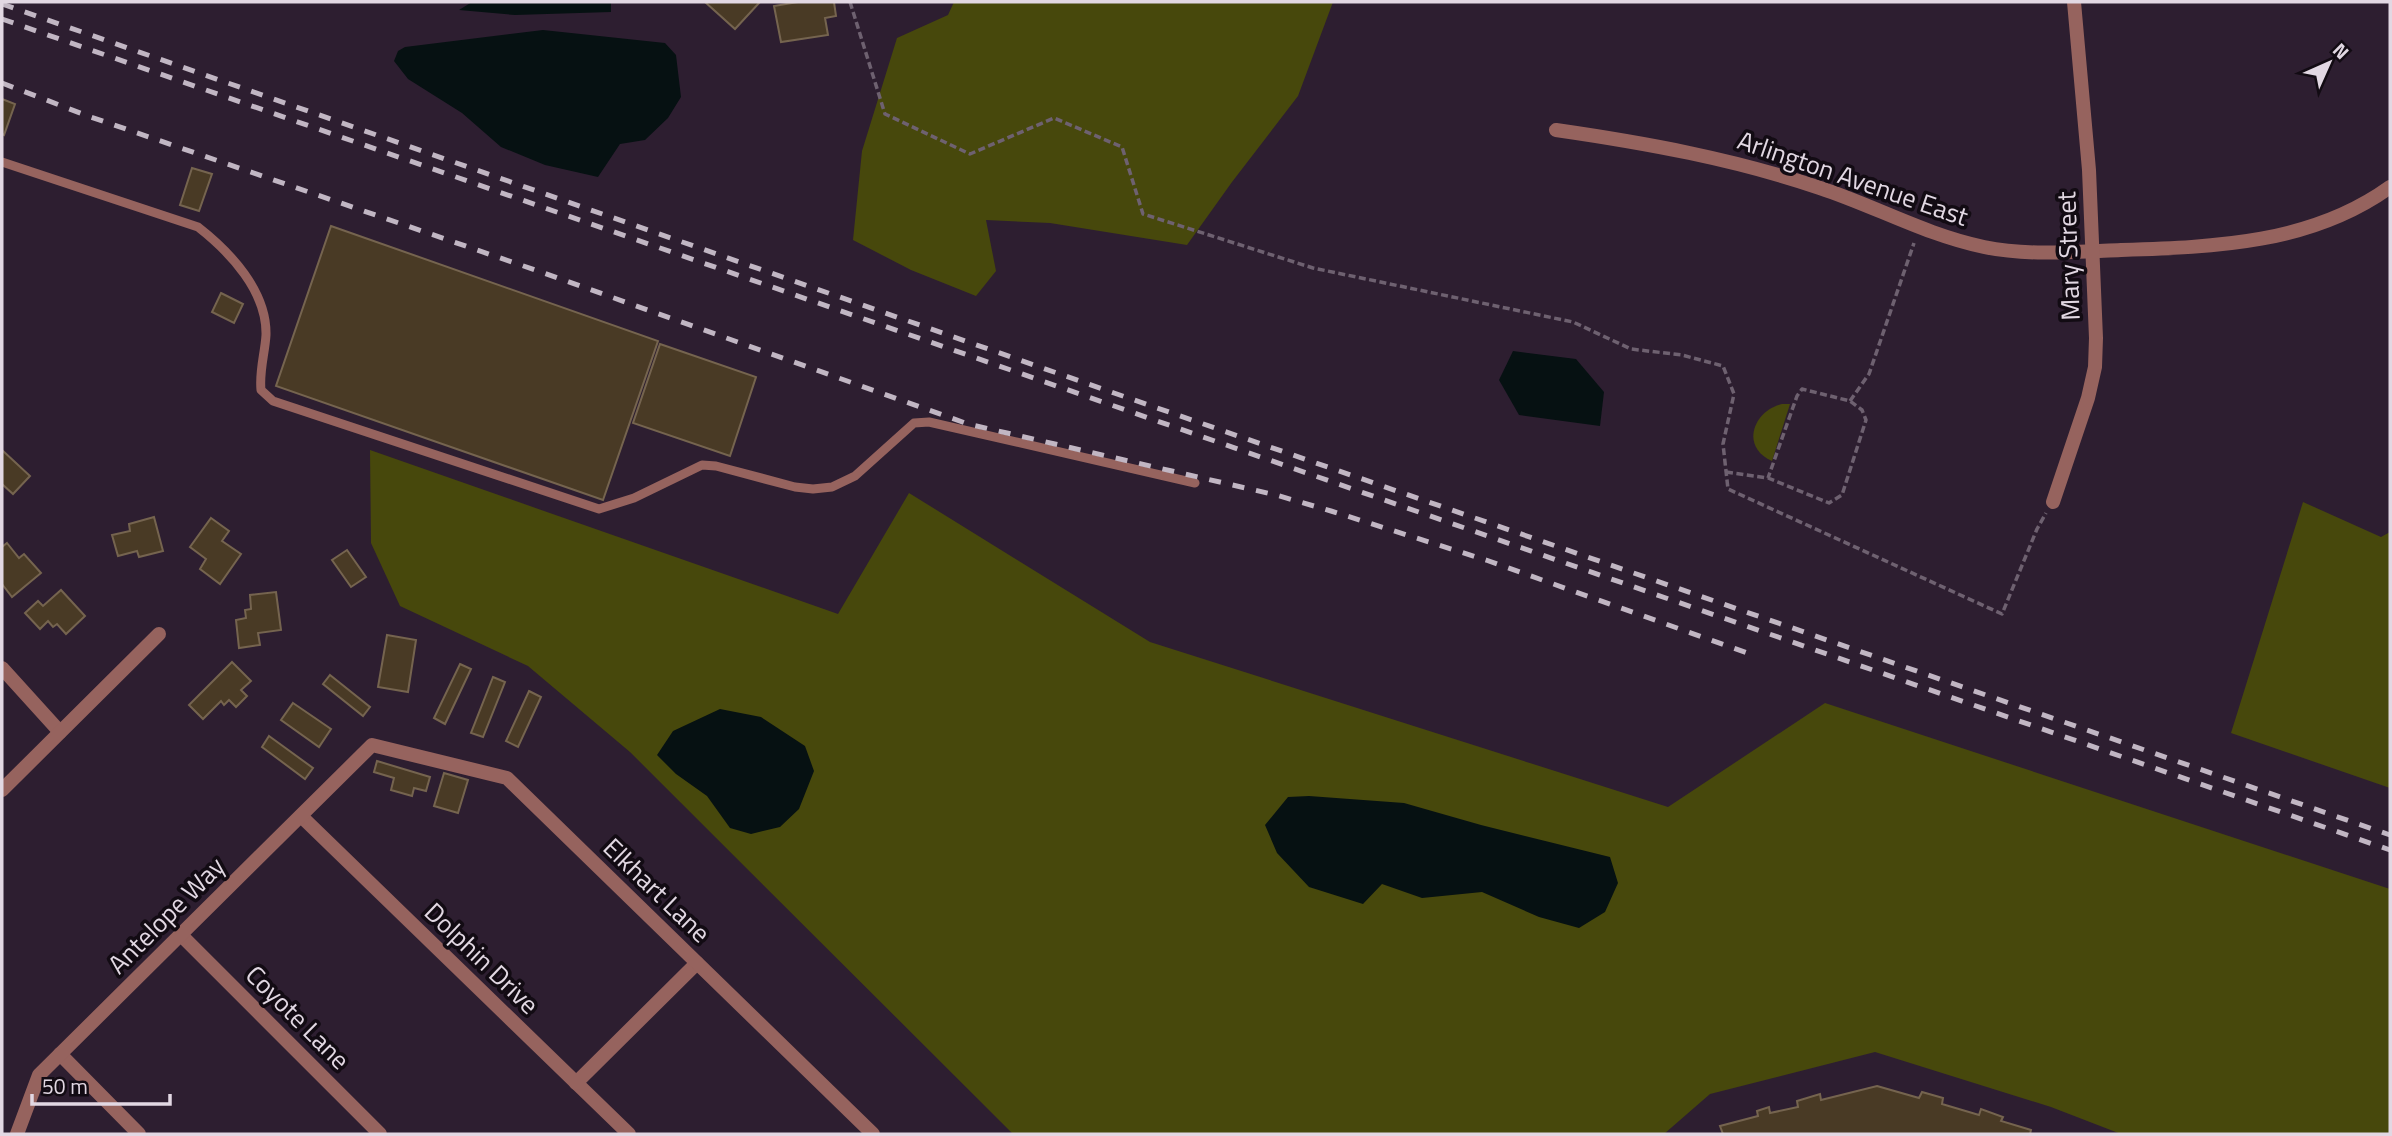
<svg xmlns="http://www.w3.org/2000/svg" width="2392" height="1136" font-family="'Titillium Web',sans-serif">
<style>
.green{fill:#47480c}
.water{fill:#061112}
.building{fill:#493a25;stroke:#75644f;stroke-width:2}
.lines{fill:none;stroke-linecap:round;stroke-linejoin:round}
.path{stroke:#6e6170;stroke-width:3.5;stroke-dasharray:7 3.5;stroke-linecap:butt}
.service{stroke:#96635e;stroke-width:9}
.minor{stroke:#96635e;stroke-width:14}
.rail{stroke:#c1b6c3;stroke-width:5;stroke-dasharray:12 12;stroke-linecap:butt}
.labels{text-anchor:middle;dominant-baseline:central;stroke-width:7;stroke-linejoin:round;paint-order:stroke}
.street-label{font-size:26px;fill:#e2d8e3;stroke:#120b13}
</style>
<rect width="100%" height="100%" fill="#2d1e30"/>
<g class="green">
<polygon points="954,2 1333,2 1298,96 1232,182 1187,245 1050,223 986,220 996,271 976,296 911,270 853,240 862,151 897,38 948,15"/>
<path d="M1782 404H1790L1772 461C1740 447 1753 411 1782 404Z"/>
<polygon points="370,450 838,614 909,493 1150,642 1668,807 1825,703 2390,889 2390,1134 2121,1134 2051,1107 1875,1052 1710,1094 1664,1134 1013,1134 630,752 528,666 400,606 371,543"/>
<polygon points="2303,502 2381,537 2390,532 2390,788 2231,733"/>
</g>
<g class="water">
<polygon points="472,2 611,2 611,12 515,15 459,10"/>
<polygon points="543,30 665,43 676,55 681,97 668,118 645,140 620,144 598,177 545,165 501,147 462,113 408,79 394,61 398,51 405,47"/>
<polygon points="1513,351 1576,359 1604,392 1600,426 1519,415 1499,380"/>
<polygon points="720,709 761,717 805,746 814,771 799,809 780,827 751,834 730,828 707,796 676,774 657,755 673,731"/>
<polygon points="1309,796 1404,803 1481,825 1610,857 1618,883 1605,912 1579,928 1539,917 1482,892 1422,898 1382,884 1363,904 1309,887 1277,853 1265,825 1288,797"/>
</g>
<g class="building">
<polygon points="705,2 760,2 735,29"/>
<polygon points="798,2 834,2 836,16 825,18 828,35 781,42 774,6"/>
<polygon points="2,99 15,104 4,135 2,134"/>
<polygon points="192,168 212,174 199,211 180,205"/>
<polygon points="331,226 658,341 603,500 276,386"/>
<polygon points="221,293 243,304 234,323 212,312"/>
<polygon points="660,344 756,377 730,456 633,423"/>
<polygon points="2,450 30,476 13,494 2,484"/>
<polygon points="154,517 163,551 139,557 137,551 118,556 112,535 130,531 129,524"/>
<polygon points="211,518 229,531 222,541 241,554 220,584 200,569 206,559 190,547"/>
<polygon points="7,543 19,558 24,554 41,573 12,597 2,584 2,547"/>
<polygon points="347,550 366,577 351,587 332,560"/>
<polygon points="61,590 85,616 66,634 57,624 53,627 48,621 40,629 25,613 38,601 43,606"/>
<polygon points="276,592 281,630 258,633 260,645 239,648 236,620 246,618 245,610 251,609 250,595"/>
<polygon points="387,635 416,640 408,692 378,687"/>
<polygon points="232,662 251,681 241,690 247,696 236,707 229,700 224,705 221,701 203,719 189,705"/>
<polygon points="460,664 471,669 445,724 434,718"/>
<polygon points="330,675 370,707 363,716 323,684"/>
<polygon points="493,677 505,682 483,737 471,733"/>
<polygon points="529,691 541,697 518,747 506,741"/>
<polygon points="293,703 331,729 319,747 281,720"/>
<polygon points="269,736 313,768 305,779 262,747"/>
<polygon points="377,761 430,777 426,791 414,788 412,796 391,790 394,778 374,772"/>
<polygon points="444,773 468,780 458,813 434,806"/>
<polygon points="1877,1086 1919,1098 1922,1092 1943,1098 1942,1104 1979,1115 1981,1109 2003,1117 2001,1121 2031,1130 2030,1134 1723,1134 1720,1126 1758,1116 1757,1111 1769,1107 1770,1113 1798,1107 1797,1101 1820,1094 1821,1100"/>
</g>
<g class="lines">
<g class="path">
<polyline points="850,2 885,114 970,154 1054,118 1122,147 1143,214 1313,268 1573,322 1631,349 1682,355 1723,366 1734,394 1723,444 1728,489 2002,614 2037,529 2046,513"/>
<polyline points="1850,401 1869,374 1914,243"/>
<polyline points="1726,472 1768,478 1829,503 1842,495 1866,420 1862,410 1850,401 1802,389 1797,396 1768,478"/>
</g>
<path class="service" d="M2 162 198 227C230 252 267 291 266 335 265 353 259 371 261 390L273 401 599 509 634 498 702 465 716 466 795 487 813 489 832 487 855 476 914 423 929 422 1195 483"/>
<g class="minor">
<path d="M1556 130C1646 143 1734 159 1820 188 1875 206 1926 235 1984 247 2029 256 2076 252 2121 250 2215 247 2311 244 2390 187"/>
<polyline points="2053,502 2088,398 2095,367 2096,338 2089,170 2074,2"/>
<polyline points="2,668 60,732"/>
<polyline points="2,790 159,634"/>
<polyline points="301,816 629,1134"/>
<polyline points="181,935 380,1134"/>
<polyline points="60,1054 139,1134"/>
<polyline points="576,1083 697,963"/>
<polyline points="17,1134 39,1075 372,745 507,778 873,1134"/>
</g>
<g class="rail">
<polyline points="2,4 1114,393 2390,835"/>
<polyline points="2,19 2390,850"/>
<polyline points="2,83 88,116 541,272 968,424 1276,495 1331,511 1486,560 1753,655"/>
</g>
</g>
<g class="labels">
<g class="street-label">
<text transform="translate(1853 178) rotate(19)">Arlington Avenue East</text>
<text transform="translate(2068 256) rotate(-92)">Mary Street</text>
<text transform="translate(657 890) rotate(44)">Elkhart Lane</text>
<text transform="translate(166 915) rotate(-45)">Antelope Way</text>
<text transform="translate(482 958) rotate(44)">Dolphin Drive</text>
<text transform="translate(298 1017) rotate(45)">Coyote Lane</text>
</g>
</g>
<rect width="2392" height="1136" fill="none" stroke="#e2d8e3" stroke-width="7"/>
<g transform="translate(2329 63) rotate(45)" stroke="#120b13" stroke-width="5" paint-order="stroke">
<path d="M0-5L12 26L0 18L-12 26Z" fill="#e2d8e3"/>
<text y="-10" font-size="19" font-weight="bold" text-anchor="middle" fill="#e2d8e3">N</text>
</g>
<path d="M32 1094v10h138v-10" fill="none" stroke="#e2d8e3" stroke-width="3.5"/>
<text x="42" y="1094" font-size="21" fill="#e2d8e3" stroke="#120b13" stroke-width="5" paint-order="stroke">50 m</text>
</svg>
